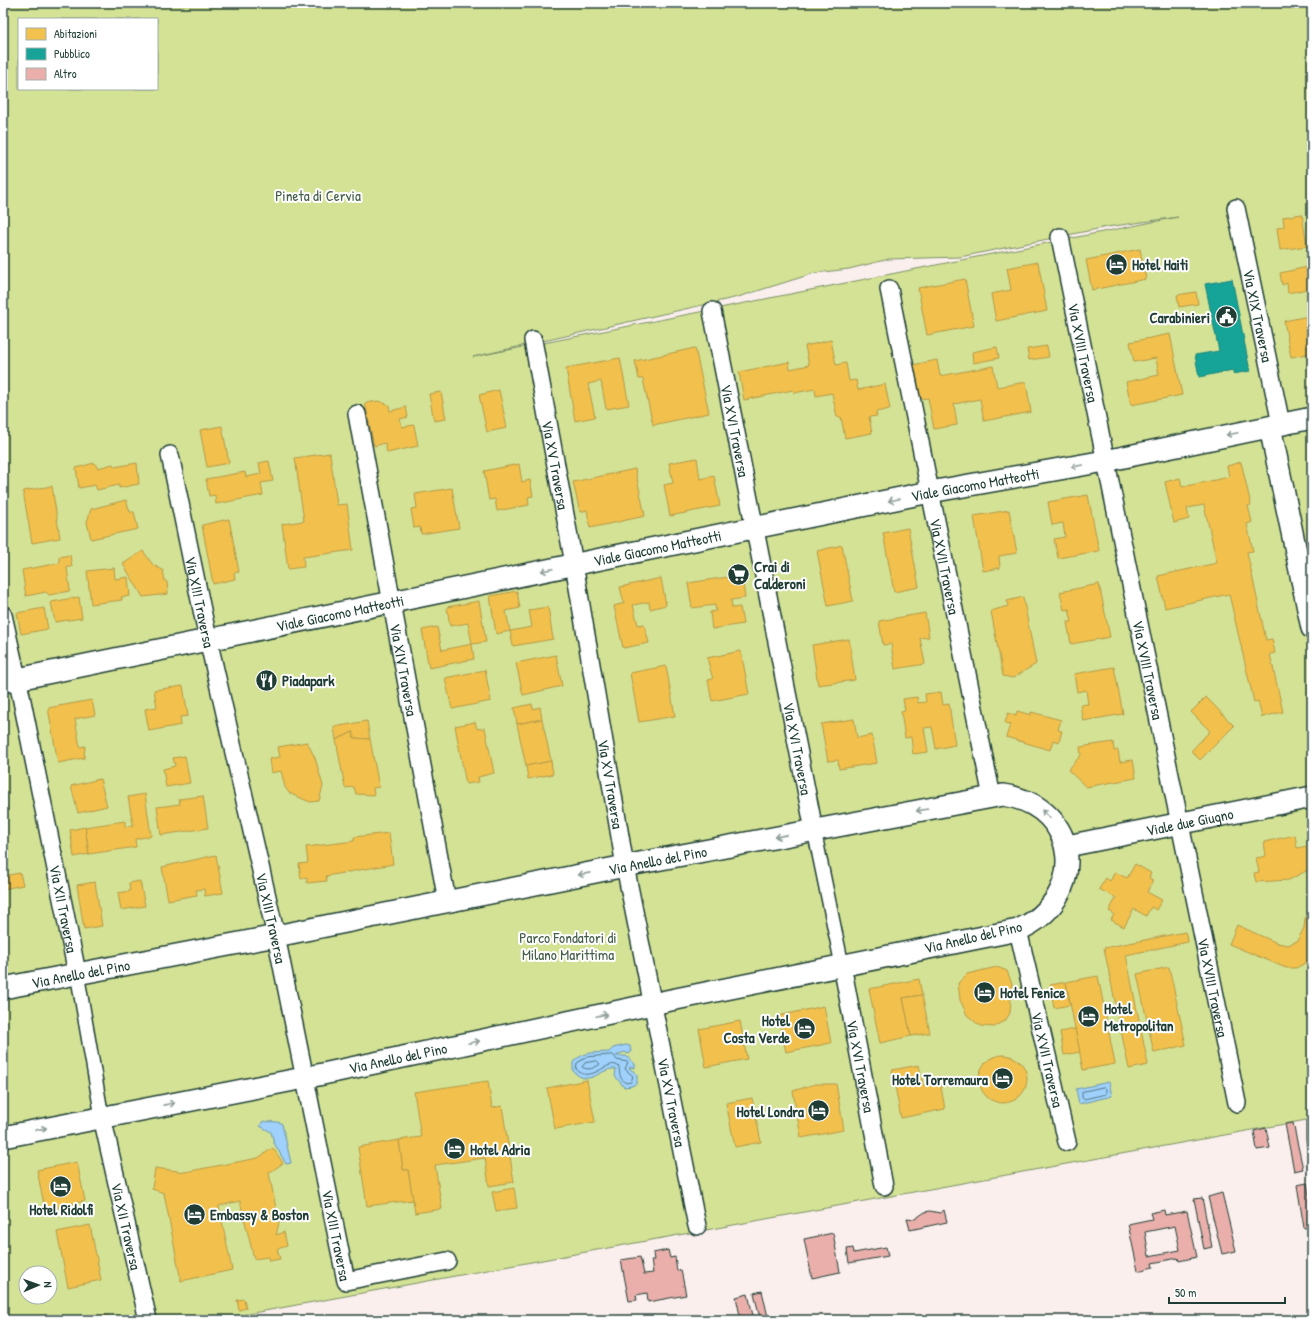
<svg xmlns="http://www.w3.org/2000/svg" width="1315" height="1323" font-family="'Patrick Hand',sans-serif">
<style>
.green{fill:#d3e295;stroke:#799064;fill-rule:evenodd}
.water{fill:#9fd1fc;stroke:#6c96ac}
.homes{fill:#f2c14e;stroke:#b39946}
.public{fill:#17a398;stroke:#19847a}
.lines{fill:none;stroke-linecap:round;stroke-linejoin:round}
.shore{stroke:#527884;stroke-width:1}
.building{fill:#eaafaa;stroke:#1f3d34;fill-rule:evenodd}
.pedestrian-casing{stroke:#1f3d34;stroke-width:16}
.minor-casing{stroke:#1f3d34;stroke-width:20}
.tertiary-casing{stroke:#1f3d34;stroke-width:24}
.pedestrian{stroke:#fff;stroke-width:13}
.minor{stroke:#fff;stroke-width:17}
.tertiary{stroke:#fff;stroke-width:21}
.oneway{stroke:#8f9e9a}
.labels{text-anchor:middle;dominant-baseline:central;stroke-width:4;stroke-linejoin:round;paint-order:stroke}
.park-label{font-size:15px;fill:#435e47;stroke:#fff}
.poi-label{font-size:15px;font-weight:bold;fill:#1f3d34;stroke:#fff;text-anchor:start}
.street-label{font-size:15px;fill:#1f3d34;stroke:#fff}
</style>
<rect width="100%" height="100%" fill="#fbefee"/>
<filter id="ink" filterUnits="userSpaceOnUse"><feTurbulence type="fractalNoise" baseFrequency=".025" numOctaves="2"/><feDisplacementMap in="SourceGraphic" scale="8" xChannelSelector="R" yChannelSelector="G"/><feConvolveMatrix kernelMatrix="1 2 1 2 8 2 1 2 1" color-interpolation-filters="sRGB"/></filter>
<g filter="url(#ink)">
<path class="green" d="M3 3H1312V1119L215 1320H3ZM19 19H157V89H19ZM1178 217 473 357 738 297 815 273 849 269 889 259 960 257 1107 227ZM26 1273H50V1297H26Z"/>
<g class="water">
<path d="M626 1045 630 1046 631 1052 629 1054 624 1052 616 1056H626L635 1064V1068L631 1067 629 1068 637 1074V1083L632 1086 624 1087 615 1076 616 1069C600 1067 590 1089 573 1071V1062C584 1051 595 1053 609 1052L613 1048Z"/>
<polygon points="1109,1082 1112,1096 1079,1104 1076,1089"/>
<path d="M263 1121C269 1123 277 1120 282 1124L291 1163 286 1164 274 1143 271 1132 260 1126Z"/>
</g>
<g class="homes">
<polygon points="1302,214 1307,246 1280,250 1277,228 1284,227 1283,217"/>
<polygon points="1140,249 1146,279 1092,290 1086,260"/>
<polygon points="1038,262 1047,311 996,321 991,294 1011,290 1007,268"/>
<polygon points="1312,266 1312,288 1288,293 1287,283 1282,285 1280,273"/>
<polygon points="965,279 974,326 927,335 918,288"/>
<polygon points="1196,292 1198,304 1179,307 1177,295"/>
<polygon points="1309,316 1312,327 1312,353 1291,357 1284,321"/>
<polygon points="1170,334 1182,395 1131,405 1126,382 1159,375 1156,358 1134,362 1130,342"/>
<polygon points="831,340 836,365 846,363 849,381 856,380 858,390 885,384 890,409 876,412 877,416 869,417 872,433 845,438 841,417 837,417 832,393 816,396 815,389 794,393 793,390 744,400 739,372 789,362 790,369 809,365 805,346"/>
<polygon points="1047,346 1049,357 1029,360 1027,349"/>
<polygon points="997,347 999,358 973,363 972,352"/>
<polygon points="695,348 709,413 653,425 643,379 639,379 635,361"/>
<polygon points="620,358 629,405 606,409 601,381 588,384 595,417 575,421 566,368"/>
<polygon points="937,360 940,376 993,366 997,387 1026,382 1031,412 984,421 980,399 954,404 957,425 934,429 928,398 919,399 913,365"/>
<polygon points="499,390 507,428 487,432 479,395"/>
<polygon points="441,392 446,419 434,421 429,394"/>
<polygon points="378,401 389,405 390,411 406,407 408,417 400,419 402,427 414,425 418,446 387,453 385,443 374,446 365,403"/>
<polygon points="222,426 229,463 207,467 200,430"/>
<polygon points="330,453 337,505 347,504 353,550 303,557 304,567 288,569 282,524 304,521 295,458"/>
<polygon points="697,458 700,479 714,476 720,506 670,516 664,485 673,483 669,463"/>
<polygon points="269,461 273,481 261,483 263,495 216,504 215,495 209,496 206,479 245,472 246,477 261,474 259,463"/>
<polygon points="1241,462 1251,505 1248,506 1252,522 1247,524 1253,551 1247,552 1266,640 1272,639 1275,653 1270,654 1283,712 1262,717 1258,701 1254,702 1229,594 1165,608 1158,576 1217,563 1204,505 1187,508 1189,519 1174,523 1165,482 1180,478 1182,487 1229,477 1227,466"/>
<polygon points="94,463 98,468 113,464 114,467 137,463 139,484 119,488 119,485 97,490 95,485 79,488 76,468"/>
<polygon points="519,464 522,482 530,480 533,496 528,497 529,505 497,511 495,499 489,500 484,471"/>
<polygon points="635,469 645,516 590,528 587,510 580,512 573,482"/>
<polygon points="52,486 60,538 32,543 23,491"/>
<polygon points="452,488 459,528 421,534 420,527 414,528 411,509 417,508 415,494"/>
<polygon points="1088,495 1099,551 1058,558 1054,539 1065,537 1063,523 1052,525 1048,502"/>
<polygon points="126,500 130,512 134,512 138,529 91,539 87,522 91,509"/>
<polygon points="1009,510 1017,553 999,556 1000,568 983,571 974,516"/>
<polygon points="229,519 239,572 234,573 235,579 213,584 202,525"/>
<polygon points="908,528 919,587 894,592 883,533"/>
<polygon points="842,545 853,601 828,606 817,551"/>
<polygon points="143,551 153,565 163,570 165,581 167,582 168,594 143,597 123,564"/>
<polygon points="70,555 72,567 67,567 70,591 49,595 46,592 26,596 22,570 60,563 59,557"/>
<polygon points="114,568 115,579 128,577 130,596 121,597 122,600 91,604 87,571"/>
<polygon points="742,575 745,598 731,600 732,608 740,607 743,624 712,629 710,612 716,611 715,605 692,608 688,583"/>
<polygon points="661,578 666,605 650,609 649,602 633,605 638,625 644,624 649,643 623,648 614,606 624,603 620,587"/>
<polygon points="1099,584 1110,637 1071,644 1067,622 1072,622 1069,609 1064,610 1060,592"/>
<polygon points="517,591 520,608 506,611 510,631 496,634 490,596"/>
<polygon points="79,597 82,618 55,622 51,602"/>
<polygon points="1023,597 1036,664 1013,678 1003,676 991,611 1008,606 1007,601"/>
<polygon points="479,601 486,642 472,644 468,623 450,626 447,607"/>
<polygon points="548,607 553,639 513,646 510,631 532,627 529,610"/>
<polygon points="44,608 48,629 21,634 17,613"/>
<polygon points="925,613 929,637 920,638 925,664 895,669 891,644 883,645 879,621"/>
<polygon points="437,627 442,650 472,644 474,659 429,668 422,630"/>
<polygon points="849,639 855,680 818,685 812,645"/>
<polygon points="741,651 749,694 712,701 708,680 713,679 707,658"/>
<polygon points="556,655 562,686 523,695 516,663"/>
<polygon points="666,666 675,716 639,722 630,673"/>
<polygon points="1114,667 1123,714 1083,721 1080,705 1088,704 1086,690 1077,692 1074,674"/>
<polygon points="485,670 491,701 452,709 445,678"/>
<polygon points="183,686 188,716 180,717 181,725 149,731 145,709 157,707 154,690"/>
<polygon points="941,692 943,705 949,704 955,745 936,749 932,727 924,728 928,752 913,754 911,737 905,738 901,712 905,711 903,699 917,697 918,703 926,702 925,694"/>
<polygon points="1206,697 1234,726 1200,760 1191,751 1210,731 1191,712"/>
<polygon points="92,700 95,715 75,719 80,747 85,746 84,758 58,763 48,708"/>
<polygon points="532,704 533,709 540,707 542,719 517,724 514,708"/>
<polygon points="1017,711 1031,715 1031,712 1061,720 1058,730 1062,731 1059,742 1053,740 1050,750 1006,737 1010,725 1005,723 1008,713 1016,716"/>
<polygon points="542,719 551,761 526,766 517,724"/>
<polygon points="854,719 857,738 872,735 877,763 839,769 838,760 828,761 821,724"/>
<polygon points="367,721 370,739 354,738 353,732 336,740 334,727"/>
<polygon points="475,722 477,729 485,728 494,773 478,777 479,782 466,784 455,726"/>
<polygon points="353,732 354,738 370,739 379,787 373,788 374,795 356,794 354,787 345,788 336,740"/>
<polygon points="307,742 315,758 323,786 319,801 310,802 289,793 285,787 281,771 271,773 269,759 280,757 278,747"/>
<polygon points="1113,742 1114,751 1118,750 1120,762 1133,760 1136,778 1086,787 1068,770 1081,755 1080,747"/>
<polygon points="185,756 190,783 166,787 163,769 175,766 173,758"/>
<polygon points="551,761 553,774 528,779 526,766"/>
<polygon points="100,779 107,806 78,813 71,786"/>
<polygon points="145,794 151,836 135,839 136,847 89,854 85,827 125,821 125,827 133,825 128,797"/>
<polygon points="203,796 208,828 161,835 157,807 180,804 179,799"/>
<polygon points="85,827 89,854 74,857 70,830"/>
<polygon points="389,833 393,864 326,876 327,881 307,883 307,878 301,879 299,864 308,863 306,847 354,841 354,837"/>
<polygon points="1295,835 1297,848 1308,846 1310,859 1312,859 1312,868 1289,880 1256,882 1254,873 1259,872 1256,858 1266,856 1264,842"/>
<polygon points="216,855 223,893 205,896 204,889 196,890 197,895 168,900 162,867"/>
<polygon points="1135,864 1151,873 1149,878 1153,880 1147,892 1162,900 1156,910 1151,907 1146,916 1134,909 1124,927 1111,920 1114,914 1109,911 1116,898 1099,889 1106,878 1110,881 1115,872 1127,878"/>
<polygon points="20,873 23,885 3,889 3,876"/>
<polygon points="140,881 145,906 121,910 118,893 130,891 129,883"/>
<polygon points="95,882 102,926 84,929 77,885"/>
<polygon points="1312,915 1312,957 1307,962 1296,968 1286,968 1229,944 1237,925 1277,943 1288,945 1297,941 1304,928 1305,918"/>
<polygon points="1185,932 1188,942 1126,955 1148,1065 1129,1069 1104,948"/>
<polygon points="997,967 1007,971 1012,984 1010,1013 1005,1021 994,1027 980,1026 967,1015 960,1000 958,983 967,974"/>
<polygon points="1169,967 1186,1045 1154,1053 1137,974"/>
<polygon points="1098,976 1115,1064 1083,1070 1066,982"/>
<polygon points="919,979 922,995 903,998 911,1036 880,1043 869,989"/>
<polygon points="1066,982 1070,1005 1054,1008 1050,985"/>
<polygon points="922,995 930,1033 911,1036 903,998"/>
<polygon points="824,1006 831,1043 786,1052 778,1016"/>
<polygon points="740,1021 747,1059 706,1067 699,1029"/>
<polygon points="1075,1029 1080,1052 1064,1055 1060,1032"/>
<circle cx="1003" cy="1079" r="24"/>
<polygon points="919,1065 923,1085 940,1082 945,1109 901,1118 892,1070"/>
<polygon points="587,1080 595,1122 555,1129 547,1088"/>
<polygon points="488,1081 492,1108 502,1106 514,1182 489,1186 485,1158 435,1165 442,1209 415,1213 408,1170 403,1170 399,1140 421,1137 414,1092"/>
<polygon points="815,1084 836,1084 844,1130 801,1138 793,1091"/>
<polygon points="752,1098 761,1142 735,1147 726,1103"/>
<polygon points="399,1140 403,1170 408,1170 413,1200 367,1206 358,1147"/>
<polygon points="273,1148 283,1163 269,1173 279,1223 276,1235 284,1232 287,1246 277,1249 280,1259 269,1261 268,1257 254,1259 240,1201 219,1206 232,1270 181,1281 164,1193 152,1189 155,1168 185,1172 258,1158"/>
<polygon points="77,1162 85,1201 45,1210 37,1170"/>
<polygon points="514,1188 517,1208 496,1211 492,1192"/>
<polygon points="90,1225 101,1280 68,1287 57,1232"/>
<polygon points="244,1299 246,1308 239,1310 237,1300"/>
<polygon points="106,1315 117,1319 101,1320 101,1316"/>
</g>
<polygon class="public" points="1232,279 1250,371 1233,374 1233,370 1199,377 1195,355 1219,351 1205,284"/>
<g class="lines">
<g class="shore">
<path d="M613 1055 617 1060 628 1062 625 1069 633 1076 631 1082 626 1083C619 1078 620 1075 619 1067 609 1056 591 1086 576 1069L577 1063 587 1057Z"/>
<path d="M597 1061 600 1064C595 1068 588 1071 582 1067L585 1063Z"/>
<polygon points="1104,1087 1106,1089 1106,1094 1084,1099 1082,1098 1082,1092"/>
</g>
</g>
<g class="building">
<polygon points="1306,1121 1312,1122 1312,1166 1309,1158 1306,1140"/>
<polygon points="1293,1123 1303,1169 1294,1171 1285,1124"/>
<polygon points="1266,1128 1270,1148 1257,1150 1254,1131"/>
<polygon points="1307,1183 1312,1213 1312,1227 1304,1228 1297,1185"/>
<polygon points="1222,1193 1236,1251 1222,1254 1208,1197"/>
<polygon points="1202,1198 1212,1247 1204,1249 1194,1199"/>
<polygon points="944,1210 947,1222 910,1230 907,1218 915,1219 925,1212 930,1211 940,1213"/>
<path d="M1164 1210 1165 1215 1187 1211 1197 1257 1179 1261 1178 1258 1152 1263 1153 1267 1138 1271 1128 1224 1152 1219 1150 1213ZM1175 1226 1180 1250 1149 1256 1145 1232Z"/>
<polygon points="833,1233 840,1272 812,1278 804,1239"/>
<polygon points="886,1247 888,1256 849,1263 847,1249 853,1248 854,1253"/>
<polygon points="668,1250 670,1258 675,1257 677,1271 681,1270 686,1295 648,1302 647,1293 636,1295 637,1300 629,1301 621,1260 640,1257 644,1274 653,1273 651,1260 654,1260 653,1253"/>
<polygon points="762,1291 768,1317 760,1318 754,1293"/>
<polygon points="748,1294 754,1320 741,1320 736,1297"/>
</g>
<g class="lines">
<defs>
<g id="pedestrian">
<polyline points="814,830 842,965"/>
<polyline points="77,973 102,1117"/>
</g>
<g id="minor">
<path id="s1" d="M1236 208 1281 424"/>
<path id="s2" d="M1060 237 1237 1103"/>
<path id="s3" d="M889 289 992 797"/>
<path id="s4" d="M712 311 814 830"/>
<path id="s5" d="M533 340 574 564 625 866 697 1226"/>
<path id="s6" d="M357 414 447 901"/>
<path id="s7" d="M170 455 208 639 276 936 346 1281 447 1261"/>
<path id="s8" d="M3 615 21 696 77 973"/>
<path id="s9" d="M1018 930 1067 1142"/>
<path id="s10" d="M842 965 884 1186"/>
<path id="s11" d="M102 1117 148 1320"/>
</g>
<g id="tertiary">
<polyline points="1270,427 1312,628"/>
<path id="s12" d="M3 682 596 560 930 492 1105 461 1312 418"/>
<path id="s13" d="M1067 846 1312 797"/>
<path id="s14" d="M3 988 276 936 645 862 1003 795C1083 807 1088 900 1018 930L671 1000 304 1078 3 1137"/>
</g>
</defs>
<use href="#pedestrian" class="pedestrian-casing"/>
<use href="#minor" class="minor-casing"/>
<use href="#tertiary" class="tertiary-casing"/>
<use href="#pedestrian" class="pedestrian"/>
<use href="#minor" class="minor"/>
<use href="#tertiary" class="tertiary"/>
</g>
<defs><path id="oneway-shaft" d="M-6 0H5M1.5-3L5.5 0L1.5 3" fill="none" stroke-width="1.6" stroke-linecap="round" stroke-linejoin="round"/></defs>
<g class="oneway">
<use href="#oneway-shaft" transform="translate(1232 434) rotate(168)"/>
<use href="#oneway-shaft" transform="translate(1077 466) rotate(170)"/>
<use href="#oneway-shaft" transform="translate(894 500) rotate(168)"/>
<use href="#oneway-shaft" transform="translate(547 570) rotate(168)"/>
<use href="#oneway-shaft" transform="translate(922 810) rotate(170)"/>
<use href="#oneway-shaft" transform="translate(1046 814) rotate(-135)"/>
<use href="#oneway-shaft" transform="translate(781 836) rotate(169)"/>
<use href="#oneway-shaft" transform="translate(584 874) rotate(169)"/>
<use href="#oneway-shaft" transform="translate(602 1015) rotate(-12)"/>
<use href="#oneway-shaft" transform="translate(474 1042) rotate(-12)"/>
<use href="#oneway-shaft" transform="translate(169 1104) rotate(-11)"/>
<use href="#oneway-shaft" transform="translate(41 1129) rotate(-11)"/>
</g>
</g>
<defs>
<symbol id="hotel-disc" viewBox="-11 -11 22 22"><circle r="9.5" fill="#1f3d34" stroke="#fff"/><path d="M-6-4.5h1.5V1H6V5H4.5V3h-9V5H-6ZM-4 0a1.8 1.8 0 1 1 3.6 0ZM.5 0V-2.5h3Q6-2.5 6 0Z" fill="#fff"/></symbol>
<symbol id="civic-disc" viewBox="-11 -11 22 22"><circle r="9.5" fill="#1f3d34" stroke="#fff"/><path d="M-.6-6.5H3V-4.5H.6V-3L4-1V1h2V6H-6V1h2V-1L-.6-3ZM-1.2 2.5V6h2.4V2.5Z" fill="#fff"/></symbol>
<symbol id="supermarket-disc" viewBox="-11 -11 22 22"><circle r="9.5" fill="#1f3d34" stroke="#fff"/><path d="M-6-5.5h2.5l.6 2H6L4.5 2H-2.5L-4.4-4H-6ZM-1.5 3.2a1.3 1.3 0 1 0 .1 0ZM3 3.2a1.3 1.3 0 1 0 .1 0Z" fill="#fff"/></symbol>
<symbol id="restaurant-disc" viewBox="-11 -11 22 22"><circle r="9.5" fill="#1f3d34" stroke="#fff"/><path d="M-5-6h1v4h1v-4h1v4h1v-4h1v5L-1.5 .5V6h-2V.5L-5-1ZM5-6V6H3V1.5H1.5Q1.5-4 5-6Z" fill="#fff"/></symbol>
</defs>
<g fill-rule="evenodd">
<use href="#hotel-disc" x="1104" y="252" width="25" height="25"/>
<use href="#civic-disc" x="1214" y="304" width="25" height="25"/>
<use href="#supermarket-disc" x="726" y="562" width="25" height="25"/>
<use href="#restaurant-disc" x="254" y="668" width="25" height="25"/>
<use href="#hotel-disc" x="972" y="980" width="25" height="25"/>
<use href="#hotel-disc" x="1076" y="1004" width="25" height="25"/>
<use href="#hotel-disc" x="792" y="1016" width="25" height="25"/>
<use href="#hotel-disc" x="990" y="1066" width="25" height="25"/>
<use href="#hotel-disc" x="806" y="1098" width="25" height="25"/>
<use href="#hotel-disc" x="442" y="1136" width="25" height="25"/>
<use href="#hotel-disc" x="48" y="1174" width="25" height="25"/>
<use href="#hotel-disc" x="182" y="1202" width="25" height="25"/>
</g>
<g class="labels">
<g class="park-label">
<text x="318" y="195">Pineta di Cervia</text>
<text x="568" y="937">Parco Fondatori di<tspan x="568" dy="17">Milano Marittima</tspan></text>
</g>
<g class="poi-label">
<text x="1132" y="264">Hotel Haiti</text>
<text x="1210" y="317" text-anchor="end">Carabinieri</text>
<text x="754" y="566">Crai di<tspan x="754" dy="17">Calderoni</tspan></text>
<text x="282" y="680">Piadapark</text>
<text x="1000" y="992">Hotel Fenice</text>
<text x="1104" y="1008">Hotel<tspan x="1104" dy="17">Metropolitan</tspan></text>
<text x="790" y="1020" text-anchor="end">Hotel<tspan x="790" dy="17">Costa Verde</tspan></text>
<text x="988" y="1079" text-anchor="end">Hotel Torremaura</text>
<text x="804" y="1111" text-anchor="end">Hotel Londra</text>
<text x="470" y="1149">Hotel Adria</text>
<text x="61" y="1209" text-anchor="middle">Hotel Ridolfi</text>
<text x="210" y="1214">Embassy &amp; Boston</text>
</g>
<g class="street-label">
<text stroke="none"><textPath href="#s1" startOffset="110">Via XIX Traversa</textPath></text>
<text stroke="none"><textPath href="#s2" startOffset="118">Via XVIII Traversa</textPath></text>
<text stroke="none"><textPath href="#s4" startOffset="122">Via XVI Traversa</textPath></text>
<text stroke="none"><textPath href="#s5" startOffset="127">Via XV Traversa</textPath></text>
<text stroke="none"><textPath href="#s12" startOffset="992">Viale Giacomo Matteotti</textPath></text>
<text stroke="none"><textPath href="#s12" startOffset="668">Viale Giacomo Matteotti</textPath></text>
<text stroke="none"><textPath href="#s3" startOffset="283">Via XVII Traversa</textPath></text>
<text stroke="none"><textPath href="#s7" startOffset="150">Via XIII Traversa</textPath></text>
<text stroke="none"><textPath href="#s12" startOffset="344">Viale Giacomo Matteotti</textPath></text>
<text stroke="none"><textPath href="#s6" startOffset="260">Via XIV Traversa</textPath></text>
<text stroke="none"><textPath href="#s2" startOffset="442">Via XVIII Traversa</textPath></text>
<text stroke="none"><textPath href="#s4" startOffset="446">Via XVI Traversa</textPath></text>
<text stroke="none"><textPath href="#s5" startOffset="451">Via XV Traversa</textPath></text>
<text stroke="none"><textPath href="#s13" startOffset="125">Viale due Giugno</textPath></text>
<text stroke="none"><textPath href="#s14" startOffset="667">Via Anello del Pino</textPath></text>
<text stroke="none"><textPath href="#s8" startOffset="300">Via XII Traversa</textPath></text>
<text stroke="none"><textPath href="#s7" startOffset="474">Via XIII Traversa</textPath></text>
<text transform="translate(973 937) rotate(-13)">Via Anello del Pino</text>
<text stroke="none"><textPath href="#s14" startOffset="79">Via Anello del Pino</textPath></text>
<text stroke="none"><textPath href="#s2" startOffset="766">Via XVIII Traversa</textPath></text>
<text transform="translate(398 1058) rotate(-12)">Via Anello del Pino</text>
<text stroke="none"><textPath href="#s9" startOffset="133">Via XVII Traversa</textPath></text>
<text stroke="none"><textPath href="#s10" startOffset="103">Via XVI Traversa</textPath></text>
<text stroke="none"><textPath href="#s5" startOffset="775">Via XV Traversa</textPath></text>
<text stroke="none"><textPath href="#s11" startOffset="112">Via XII Traversa</textPath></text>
<text stroke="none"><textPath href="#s7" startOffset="798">Via XIII Traversa</textPath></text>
</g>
</g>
<rect width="1315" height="1323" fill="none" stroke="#fff" stroke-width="16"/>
<rect x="8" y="8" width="1299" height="1307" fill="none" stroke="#1f3d34" stroke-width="1.5" filter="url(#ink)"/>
<rect x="18" y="18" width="140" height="72" fill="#ffffff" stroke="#a5b1ae"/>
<rect x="26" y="28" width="20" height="12" fill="#f2c14e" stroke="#a5b1ae"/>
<text x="54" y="38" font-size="12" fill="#1f3d34">Abitazioni</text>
<rect x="26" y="48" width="20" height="12" fill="#17a398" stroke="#a5b1ae"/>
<text x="54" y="58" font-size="12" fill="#1f3d34">Pubblico</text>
<rect x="26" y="68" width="20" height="12" fill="#eaafaa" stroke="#a5b1ae"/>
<text x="54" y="78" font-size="12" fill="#1f3d34">Altro</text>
<g transform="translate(38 1285) rotate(88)"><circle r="19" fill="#ffffff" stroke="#a5b1ae"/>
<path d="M0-3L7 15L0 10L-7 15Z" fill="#1f3d34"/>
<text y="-6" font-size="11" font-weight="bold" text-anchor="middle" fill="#1f3d34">N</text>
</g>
<path d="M1169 1297v6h116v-6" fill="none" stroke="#1f3d34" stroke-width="2"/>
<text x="1175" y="1297" font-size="12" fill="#1f3d34" stroke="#ffffff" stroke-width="3" paint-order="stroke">50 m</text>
</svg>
